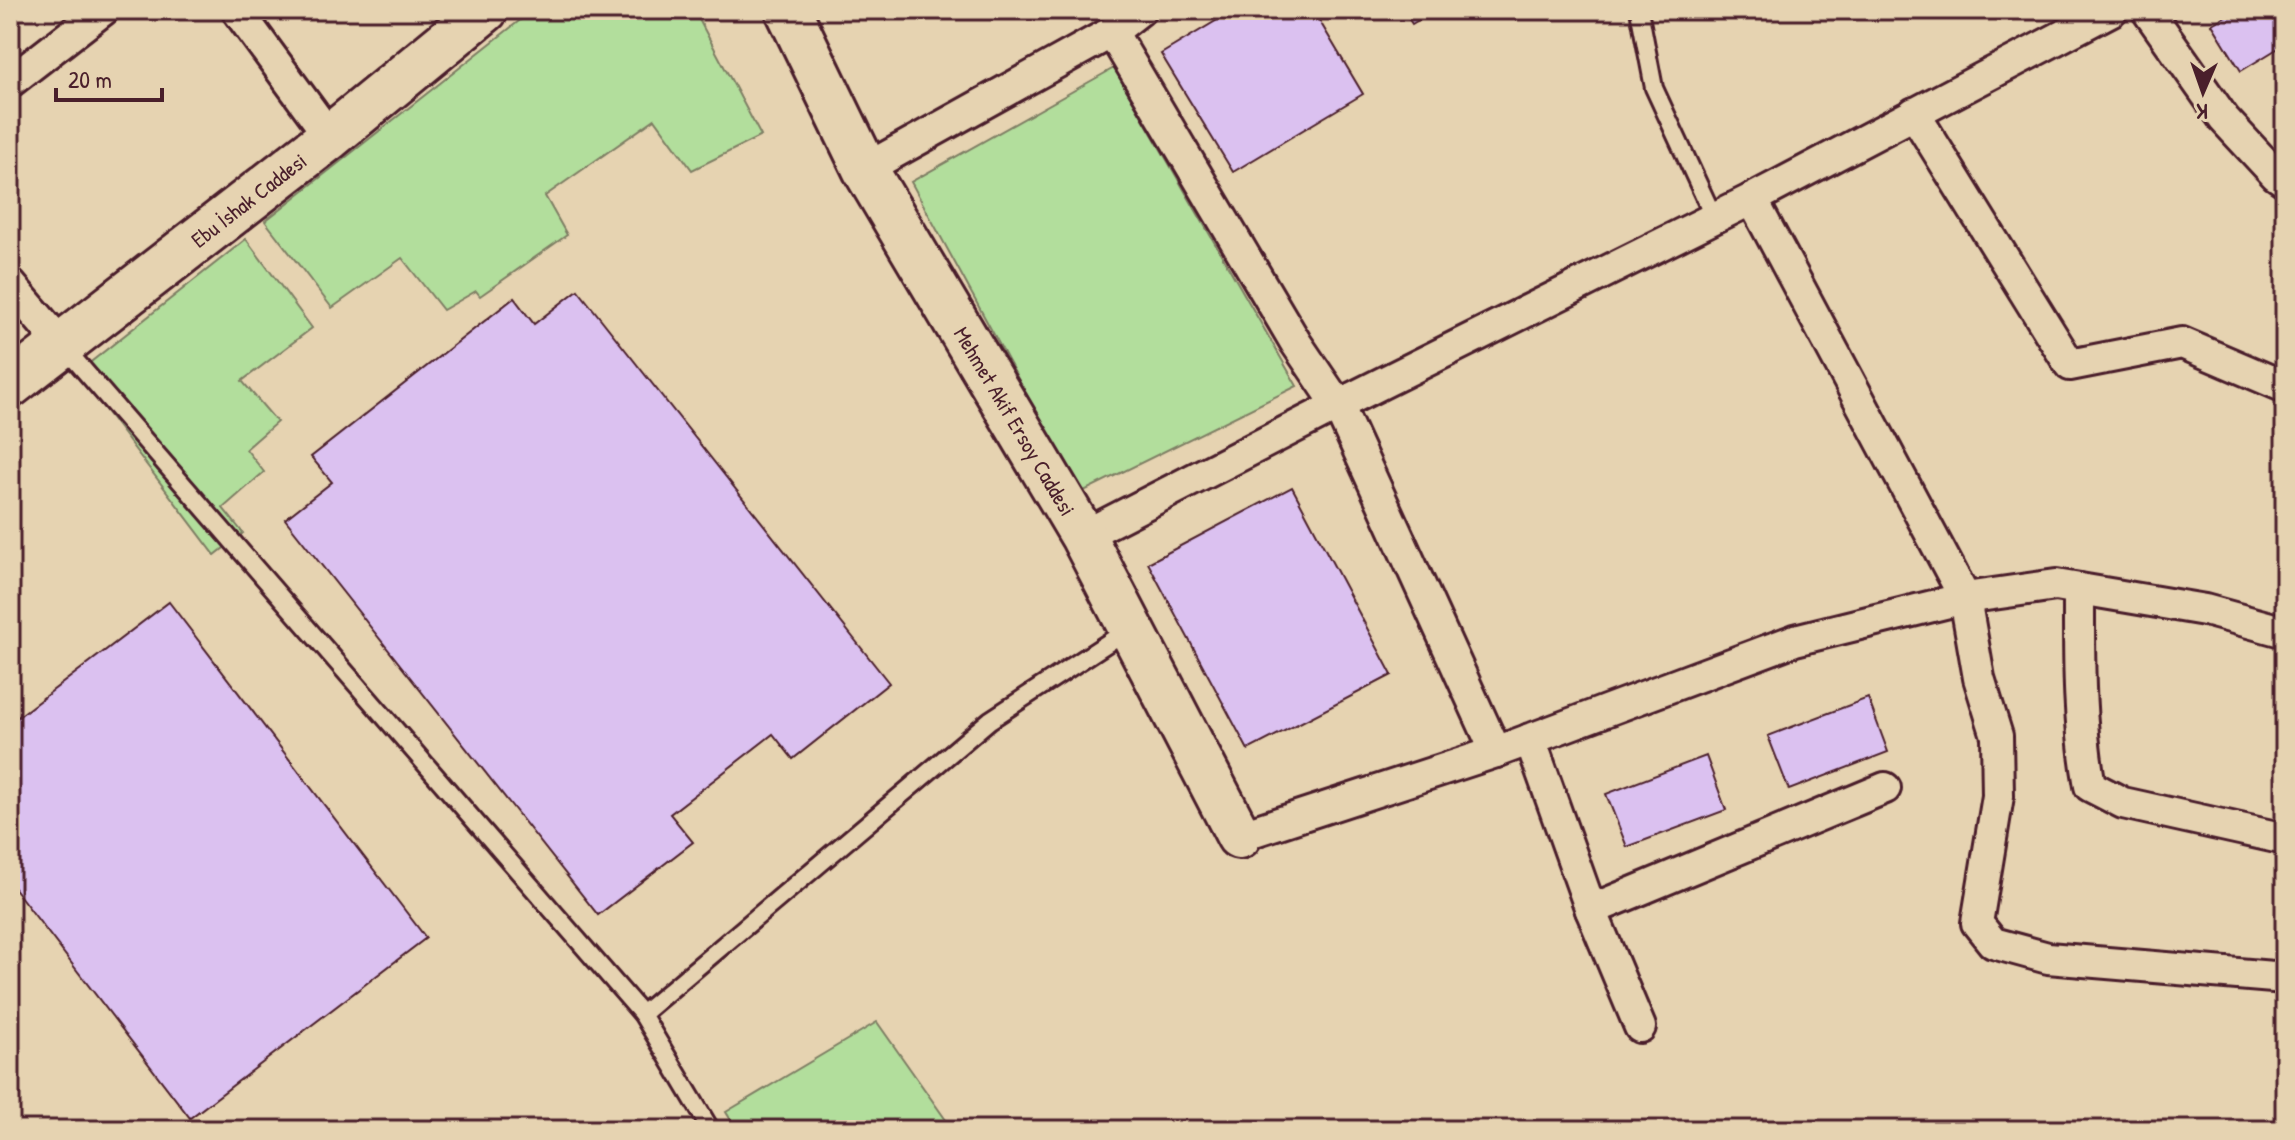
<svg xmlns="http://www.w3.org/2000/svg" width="2295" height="1140" font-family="'Patrick Hand',sans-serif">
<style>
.green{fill:#b2de9c;stroke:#7e7e64;stroke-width:2}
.building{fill:#dbc1f0;stroke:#4a1f2b;stroke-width:2}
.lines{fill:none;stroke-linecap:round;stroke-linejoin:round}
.lane-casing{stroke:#4a1f2b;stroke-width:22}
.street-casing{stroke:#4a1f2b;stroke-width:36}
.secondary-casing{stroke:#4a1f2b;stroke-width:50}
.lane{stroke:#e6d3b1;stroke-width:16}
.street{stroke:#e6d3b1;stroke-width:30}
.secondary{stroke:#e6d3b1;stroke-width:44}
.labels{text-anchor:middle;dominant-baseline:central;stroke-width:7;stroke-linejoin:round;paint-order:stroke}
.street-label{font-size:22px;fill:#4a1f2b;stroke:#e6d3b1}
</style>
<rect width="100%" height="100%" fill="#e6d3b1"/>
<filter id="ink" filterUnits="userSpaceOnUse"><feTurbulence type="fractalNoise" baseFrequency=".0125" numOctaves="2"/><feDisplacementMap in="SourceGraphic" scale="16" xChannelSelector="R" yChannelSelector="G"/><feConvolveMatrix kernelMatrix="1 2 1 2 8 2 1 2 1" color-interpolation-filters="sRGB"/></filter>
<g filter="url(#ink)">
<g class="green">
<polygon points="533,10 694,10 761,136 692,170 655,119 545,196 567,235 480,296 476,291 443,310 402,258 332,308 265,221"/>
<polygon points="1114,68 1297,386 1080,493 911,182"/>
<polygon points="246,239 312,328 242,381 277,422 246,449 264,472 223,508 243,533 215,555 77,373"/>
<polygon points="877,1022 953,1130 737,1130 726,1112"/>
</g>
<g class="building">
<polygon points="1234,10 1313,10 1363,94 1233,172 1161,54"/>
<polygon points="1403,10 1435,10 1412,24"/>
<polygon points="2236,10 2285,10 2285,44 2241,71 2212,24"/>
<polygon points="578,290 889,683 793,759 773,734 670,814 693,842 598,915 285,519 332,482 311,457 514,298 534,324"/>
<polygon points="1292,487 1392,675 1248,750 1148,563"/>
<polygon points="169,602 426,938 190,1118 10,883 10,723"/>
<polygon points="1868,698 1888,752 1789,790 1768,736"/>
<polygon points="1706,756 1726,810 1627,847 1606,794"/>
</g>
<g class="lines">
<defs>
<g id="lane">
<polyline points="1639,10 1654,88 1714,218"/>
<polyline points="63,346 642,1014 711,1130"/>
<polyline points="642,1014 990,720 1129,629"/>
</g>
<g id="street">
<polyline points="237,10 330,137"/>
<polyline points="2147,10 2224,119 2276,175 2285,181"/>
<polyline points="1112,32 1296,343 1338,405 1496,752"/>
<polyline points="10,82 103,10"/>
<polyline points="1914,113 2070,365 2182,343 2285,387"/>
<polyline points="865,169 1112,32 1140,10"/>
<polyline points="1752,199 1965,598 1979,678 1997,736 1998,796 1977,923 1993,943 2048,958 2285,978"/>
<polyline points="10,284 61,344"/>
<polyline points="1083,536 1338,405 1752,199 2112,10"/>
<path d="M2079 589C2079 655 2078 721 2090 786L2123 803 2285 839"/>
<polyline points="1530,739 1591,910 1640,1027"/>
<polyline points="1239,836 1496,752 1795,640 1965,598 2056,585 2205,610 2285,632"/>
<polyline points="1591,910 1885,788"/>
</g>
<g id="secondary">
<path id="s1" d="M788 10 865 169 1083 536 1239 836"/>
<path id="s2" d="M10 385 330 137 485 10"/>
</g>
</defs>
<use href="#lane" class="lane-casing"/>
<use href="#street" class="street-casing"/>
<use href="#secondary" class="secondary-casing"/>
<use href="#lane" class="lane"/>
<use href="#street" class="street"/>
<use href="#secondary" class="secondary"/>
</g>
</g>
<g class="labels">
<g class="street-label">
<text stroke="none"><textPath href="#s2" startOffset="302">Ebu İshak Caddesi</textPath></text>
<text stroke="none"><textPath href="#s1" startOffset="470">Mehmet Akif Ersoy Caddesi</textPath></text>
</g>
</g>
<rect width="2295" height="1140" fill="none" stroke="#e6d3b1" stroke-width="40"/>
<rect x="20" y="20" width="2255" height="1100" fill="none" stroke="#4a1f2b" stroke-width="3" filter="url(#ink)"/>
<g transform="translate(2203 92) rotate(182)" stroke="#e6d3b1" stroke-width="6" paint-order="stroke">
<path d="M0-6L14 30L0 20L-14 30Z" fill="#4a1f2b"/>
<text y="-12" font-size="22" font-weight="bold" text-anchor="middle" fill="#4a1f2b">K</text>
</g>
<path d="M56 88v12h106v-12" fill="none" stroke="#4a1f2b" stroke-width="4"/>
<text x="68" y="88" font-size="24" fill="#4a1f2b" stroke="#e6d3b1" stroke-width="6" paint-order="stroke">20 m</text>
</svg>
